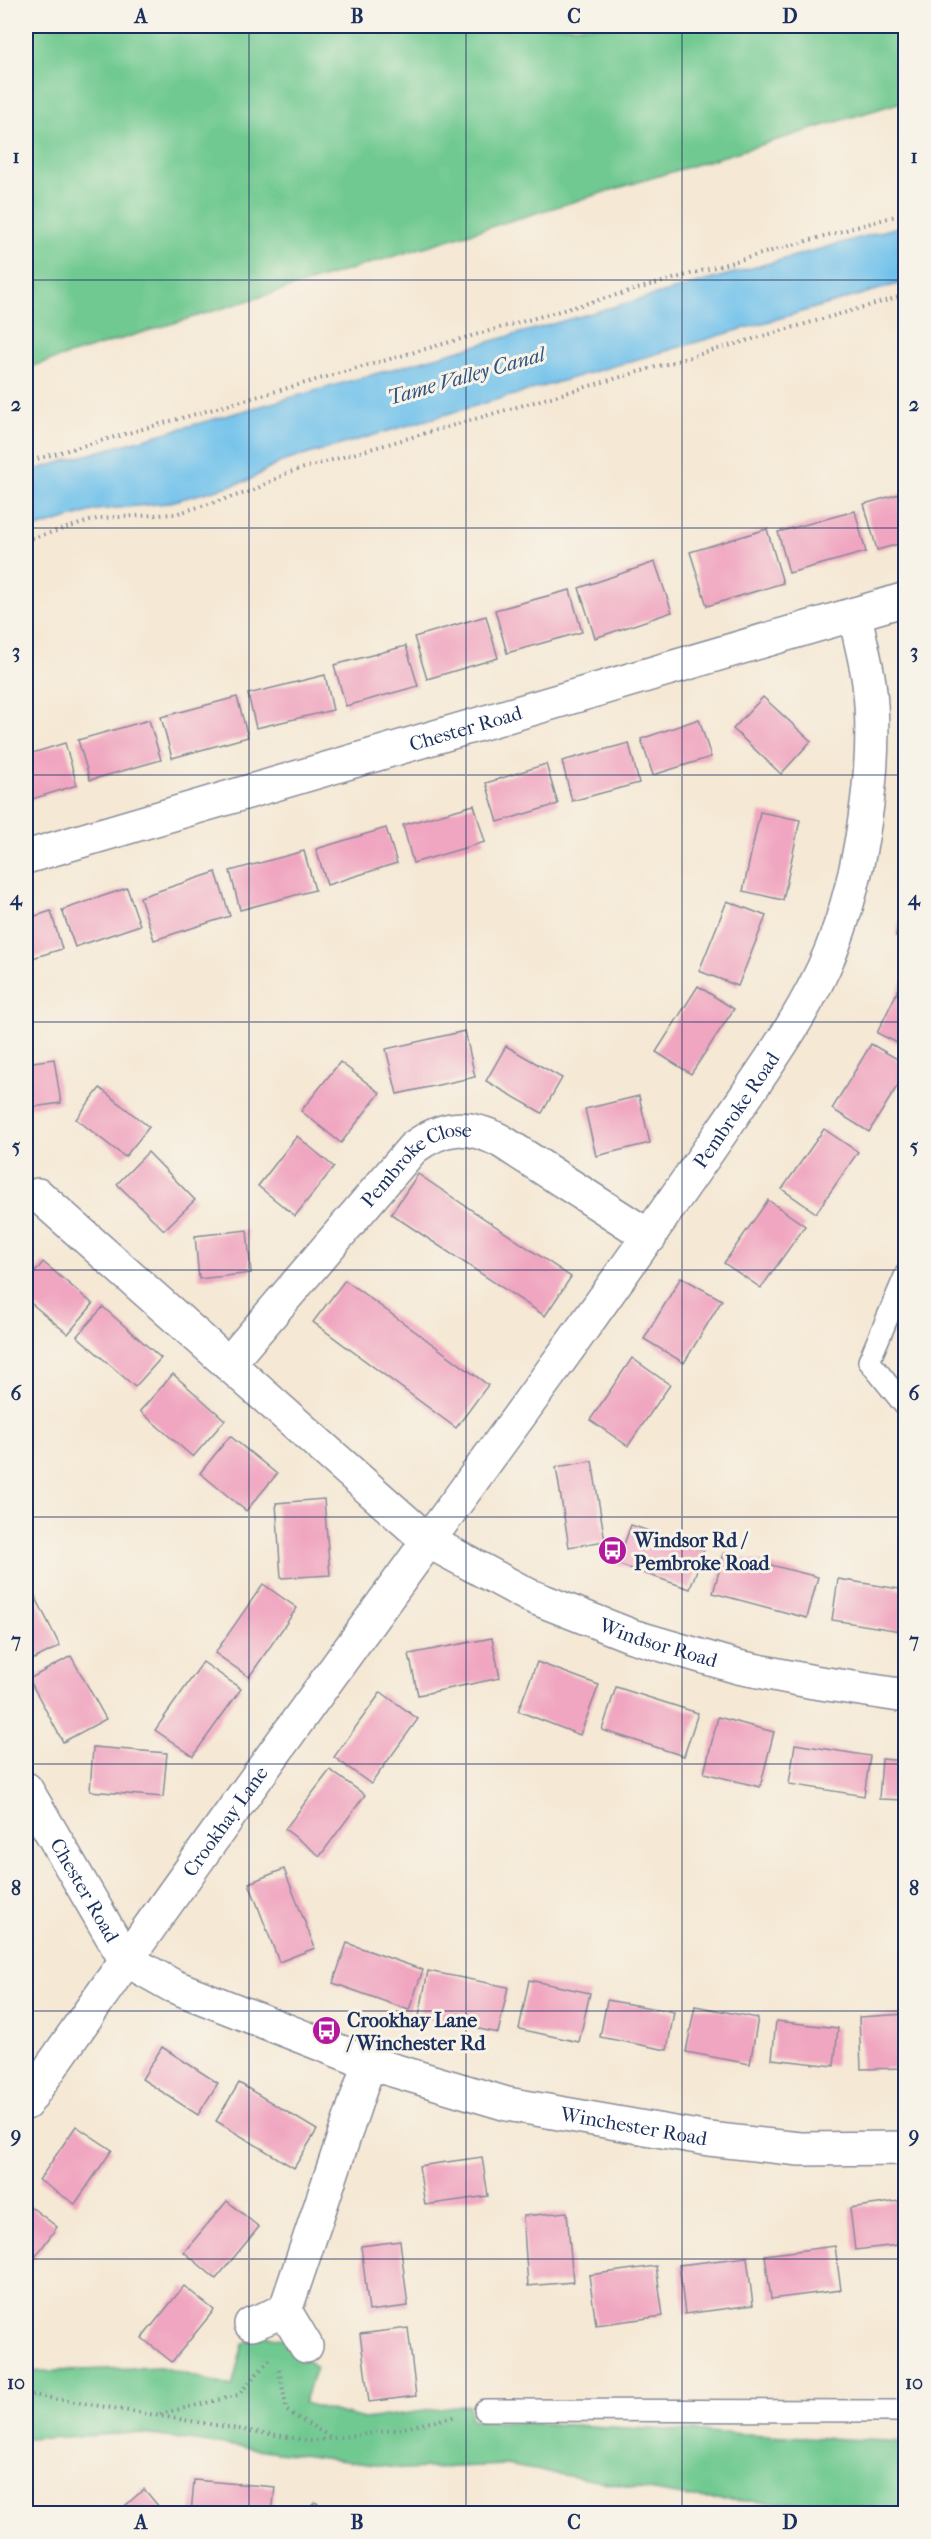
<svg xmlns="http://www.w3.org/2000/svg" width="931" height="2539" font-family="'IM FELL French Canon',serif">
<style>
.green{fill:#6fc990;stroke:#457c77;stroke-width:1.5}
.water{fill:#70c1eb;stroke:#4678a4;stroke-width:1.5}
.building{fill:#f0a5c0}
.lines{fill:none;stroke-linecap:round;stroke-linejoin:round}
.lane-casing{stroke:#888c99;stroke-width:24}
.street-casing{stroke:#888c99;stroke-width:36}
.path{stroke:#888c99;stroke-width:4;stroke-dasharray:1.5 4.5;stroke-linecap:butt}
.lane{stroke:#fff;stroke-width:21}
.street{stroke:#fff;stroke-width:33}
.grid{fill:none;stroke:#1b2f5e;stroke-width:1.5;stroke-opacity:0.55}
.labels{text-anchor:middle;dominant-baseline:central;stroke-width:6;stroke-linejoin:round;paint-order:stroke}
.street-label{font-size:20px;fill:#1b2f5e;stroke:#f7f3e8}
.poi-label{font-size:20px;font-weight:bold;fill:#1b2f5e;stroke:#f7f3e8;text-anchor:start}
.water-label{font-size:21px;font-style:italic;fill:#305481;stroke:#f7f3e8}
.neatline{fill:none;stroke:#1b2f5e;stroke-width:2}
.grid-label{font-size:20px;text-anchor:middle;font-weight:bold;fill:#1b2f5e}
</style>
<rect width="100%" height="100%" fill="#f7f3e8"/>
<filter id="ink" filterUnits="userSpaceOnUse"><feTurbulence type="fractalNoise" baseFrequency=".0167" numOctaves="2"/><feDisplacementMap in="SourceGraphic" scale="12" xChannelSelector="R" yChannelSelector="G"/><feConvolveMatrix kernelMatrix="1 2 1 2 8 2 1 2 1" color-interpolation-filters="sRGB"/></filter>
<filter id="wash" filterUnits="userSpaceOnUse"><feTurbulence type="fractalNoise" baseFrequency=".008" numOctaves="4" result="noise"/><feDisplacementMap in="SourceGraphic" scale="24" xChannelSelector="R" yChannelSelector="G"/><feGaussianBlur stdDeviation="1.35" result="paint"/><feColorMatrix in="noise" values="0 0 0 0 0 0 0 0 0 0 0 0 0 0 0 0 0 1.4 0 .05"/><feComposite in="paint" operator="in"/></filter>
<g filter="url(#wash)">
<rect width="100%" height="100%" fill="#f5e8d4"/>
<g class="green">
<polygon points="26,26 905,26 905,101 26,368"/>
<polygon points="267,2336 287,2340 316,2368 303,2403 364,2419 469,2405 471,2420 905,2442 905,2510 694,2498 506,2465 404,2469 136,2433 26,2439 26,2372 161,2367 232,2387 243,2343"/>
</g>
<polygon class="water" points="905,225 905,282 281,462 247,481 167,503 96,510 26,531 26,472"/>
<g id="blocks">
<g class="building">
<polygon points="906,492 906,542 877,550 864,504"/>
<polygon points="855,511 866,552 789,573 778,532"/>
<polygon points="767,529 783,583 707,606 690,552"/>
<polygon points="655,562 672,612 595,638 579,588"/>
<polygon points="570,590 582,632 507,653 495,610"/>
<polygon points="486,616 498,658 427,679 414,637"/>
<polygon points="406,646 418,686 346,706 334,665"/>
<polygon points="325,675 333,710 256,728 248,694"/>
<polygon points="237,697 248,737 172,758 161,717"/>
<polygon points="763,697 811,741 781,774 733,729"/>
<polygon points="699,719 711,757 653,775 641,739"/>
<polygon points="149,720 161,760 90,780 78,740"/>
<polygon points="65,743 77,785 26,801 26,755"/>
<polygon points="629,743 639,783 572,801 562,761"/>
<polygon points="546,764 558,804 498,822 486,783"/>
<polygon points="474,805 485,842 413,863 403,825"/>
<polygon points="760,812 800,820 783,900 743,891"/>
<polygon points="386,828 397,863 327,885 316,849"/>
<polygon points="304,851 315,890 240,910 230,871"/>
<polygon points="216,872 230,916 154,940 140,897"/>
<polygon points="127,888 140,925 75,947 62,910"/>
<polygon points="904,893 906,893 906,938 896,936"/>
<polygon points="727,901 766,916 738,986 699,971"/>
<polygon points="51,911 62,949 26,960 26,919"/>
<polygon points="906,974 906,1047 877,1033"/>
<polygon points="698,986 734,1009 691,1074 656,1052"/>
<polygon points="465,1031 475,1077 397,1094 386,1049"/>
<polygon points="871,1044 906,1064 906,1072 869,1132 832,1109"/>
<polygon points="506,1046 562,1078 542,1113 486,1081"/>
<polygon points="54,1059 61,1103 26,1108 26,1063"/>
<polygon points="340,1062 380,1093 341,1143 301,1111"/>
<polygon points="100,1088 149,1127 125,1157 76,1119"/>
<polygon points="639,1096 650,1143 596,1156 585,1109"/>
<polygon points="824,1129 858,1152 816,1213 782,1189"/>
<polygon points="297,1136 334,1167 295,1216 258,1186"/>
<polygon points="148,1152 195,1200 164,1230 117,1184"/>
<polygon points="418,1174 571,1277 545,1316 391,1214"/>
<polygon points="768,1200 805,1226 761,1288 724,1263"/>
<polygon points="247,1230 251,1273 199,1279 195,1236"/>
<polygon points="43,1262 93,1304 68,1334 26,1299 26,1284"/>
<polygon points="681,1277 722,1300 684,1363 644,1339"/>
<polygon points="345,1280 488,1385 456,1428 313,1322"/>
<polygon points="103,1307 161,1358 135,1387 77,1336"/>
<polygon points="632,1358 670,1385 628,1446 590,1420"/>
<polygon points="173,1374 225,1420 193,1457 140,1411"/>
<polygon points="230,1436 277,1474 246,1511 200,1473"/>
<polygon points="592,1461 605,1541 569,1547 556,1467"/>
<polygon points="324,1499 330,1575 281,1578 276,1503"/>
<polygon points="631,1525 704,1550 690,1589 617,1564"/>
<polygon points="724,1553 818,1577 807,1618 713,1593"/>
<polygon points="26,1578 60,1646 26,1663"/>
<polygon points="838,1579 906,1590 900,1631 832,1620"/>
<polygon points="263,1584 297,1608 249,1677 215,1653"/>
<polygon points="492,1638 500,1678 418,1695 409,1654"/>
<polygon points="71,1656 106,1719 63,1742 29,1679"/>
<polygon points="203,1662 241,1689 193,1756 155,1730"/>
<polygon points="537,1662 599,1685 580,1735 518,1711"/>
<polygon points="616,1687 698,1713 684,1756 602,1730"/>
<polygon points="381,1692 418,1719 371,1784 334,1757"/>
<polygon points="718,1717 774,1732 760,1787 704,1773"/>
<polygon points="795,1744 870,1756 864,1796 789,1784"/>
<polygon points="93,1747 167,1753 163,1797 90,1791"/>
<polygon points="882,1759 906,1761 906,1800 879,1799"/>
<polygon points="330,1770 365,1795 320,1856 285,1829"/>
<polygon points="284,1869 315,1948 279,1962 249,1883"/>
<polygon points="347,1943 423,1970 409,2010 333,1983"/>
<polygon points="428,1971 508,1987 498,2033 419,2016"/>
<polygon points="529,1980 590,1993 579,2042 519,2029"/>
<polygon points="607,2000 674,2012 667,2050 600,2037"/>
<polygon points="695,2006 758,2018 750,2064 686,2052"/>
<polygon points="906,2014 906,2068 861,2069 859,2017"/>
<polygon points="776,2021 838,2028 834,2066 772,2059"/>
<polygon points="162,2047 218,2083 198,2115 142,2079"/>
<polygon points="239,2083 317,2130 294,2168 216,2121"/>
<polygon points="76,2126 112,2150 75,2204 39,2180"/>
<polygon points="482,2157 488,2196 425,2205 419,2166"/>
<polygon points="906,2200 906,2244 855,2250 850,2208"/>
<polygon points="227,2201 259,2227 216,2279 184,2252"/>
<polygon points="26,2203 57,2227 26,2270"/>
<polygon points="567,2212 573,2282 528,2286 523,2216"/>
<polygon points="400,2241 408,2306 369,2311 361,2246"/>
<polygon points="835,2246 841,2290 771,2299 765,2255"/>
<polygon points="747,2257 753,2305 685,2314 679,2265"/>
<polygon points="656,2266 663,2316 596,2325 589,2275"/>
<polygon points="184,2286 214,2310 172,2362 142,2338"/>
<polygon points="408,2328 416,2396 369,2402 360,2334"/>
<polygon points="194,2480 275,2487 272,2514 191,2514"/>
<polygon points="144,2489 165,2514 116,2514"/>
<polygon points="316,2502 326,2514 301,2514"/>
</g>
</g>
</g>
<g filter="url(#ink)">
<use href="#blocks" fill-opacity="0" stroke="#888c99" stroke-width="1.5"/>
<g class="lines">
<defs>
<g id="lane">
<polyline points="906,1274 869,1361 906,1407"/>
<polyline points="485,2410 906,2411"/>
</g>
<g id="street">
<path id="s1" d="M26 857 906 599"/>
<path id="s2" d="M38 1195 428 1541 528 1595 632 1636 738 1667 814 1682 906 1696"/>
<path id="s3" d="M228 1364 413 1148C444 1125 467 1124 501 1141L650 1237"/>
<path id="s4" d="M26 1789 125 1959 173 1986 369 2063 507 2104 709 2139 800 2149 906 2148"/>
<path id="s5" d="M26 2103C196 1858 373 1617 549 1375 608 1294 665 1213 722 1131 761 1073 804 1017 831 951 861 876 879 763 869 683 866 660 859 637 855 614"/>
<polyline points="285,2311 369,2063"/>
<polyline points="251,2324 285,2311 306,2346"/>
</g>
</defs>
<use href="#lane" class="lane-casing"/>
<use href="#street" class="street-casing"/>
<g class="path">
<polyline points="26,462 906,213"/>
<polyline points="26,540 100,518 175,514 252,491 287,473 906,295"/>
<polyline points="279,2370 287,2411 332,2438"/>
<polyline points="26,2397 33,2395 312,2441 395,2430 457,2416"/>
<polyline points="160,2414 238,2395 271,2358"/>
</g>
<use href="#lane" class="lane"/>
<use href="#street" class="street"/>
</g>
</g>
<path class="grid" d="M249 26V2514M466 26V2514M682 26V2514M26 280H906M26 528H906M26 775H906M26 1022H906M26 1270H906M26 1517H906M26 1764H906M26 2011H906M26 2259H906"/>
<defs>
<symbol id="bus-disc" viewBox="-11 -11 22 22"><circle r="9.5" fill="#b5179e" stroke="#f7f3e8"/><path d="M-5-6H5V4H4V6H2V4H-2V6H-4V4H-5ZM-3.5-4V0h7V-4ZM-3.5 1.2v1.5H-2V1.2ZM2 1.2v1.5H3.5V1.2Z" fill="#fff"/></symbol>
</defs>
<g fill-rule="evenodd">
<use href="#bus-disc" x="596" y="1534" width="33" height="33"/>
<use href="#bus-disc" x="310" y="2014" width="33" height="33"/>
</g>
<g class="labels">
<g class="street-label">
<text stroke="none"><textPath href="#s1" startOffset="458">Chester Road</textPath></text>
<text stroke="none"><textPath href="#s5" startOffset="1221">Pembroke Road</textPath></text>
<text stroke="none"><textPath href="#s3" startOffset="279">Pembroke Close</textPath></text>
<text stroke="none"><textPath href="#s2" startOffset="774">Windsor Road</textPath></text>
<text stroke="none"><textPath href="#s5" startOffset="345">Crookhay Lane</textPath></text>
<text stroke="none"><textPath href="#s4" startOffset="117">Chester Road</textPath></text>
<text stroke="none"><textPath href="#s4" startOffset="735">Winchester Road</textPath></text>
</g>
<g class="poi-label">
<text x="634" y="1540">Windsor Rd /<tspan x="634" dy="23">Pembroke Road</tspan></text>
<text x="347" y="2020">Crookhay Lane<tspan x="347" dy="23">/ Winchester Rd</tspan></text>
</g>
<g class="water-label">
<text transform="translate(466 376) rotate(-16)">Tame Valley Canal</text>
</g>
</g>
<rect width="931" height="2539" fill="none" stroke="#f7f3e8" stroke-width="66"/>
<rect x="33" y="33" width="865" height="2473" class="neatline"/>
<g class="grid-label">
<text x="141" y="23">A</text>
<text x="357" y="23">B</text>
<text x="574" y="23">C</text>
<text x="790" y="23">D</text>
<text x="16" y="163">1</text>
<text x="914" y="163">1</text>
<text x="16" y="411">2</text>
<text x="914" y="411">2</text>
<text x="16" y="658">3</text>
<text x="914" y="658">3</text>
<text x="16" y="905">4</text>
<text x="914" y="905">4</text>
<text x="16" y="1153">5</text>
<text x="914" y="1153">5</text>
<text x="16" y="1400">6</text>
<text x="914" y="1400">6</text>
<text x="16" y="1647">7</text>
<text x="914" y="1647">7</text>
<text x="16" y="1895">8</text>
<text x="914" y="1895">8</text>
<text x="16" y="2142">9</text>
<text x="914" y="2142">9</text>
<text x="16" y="2389">10</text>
<text x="914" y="2389">10</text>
<text x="141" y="2529">A</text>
<text x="357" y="2529">B</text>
<text x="574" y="2529">C</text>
<text x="790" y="2529">D</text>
</g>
</svg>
